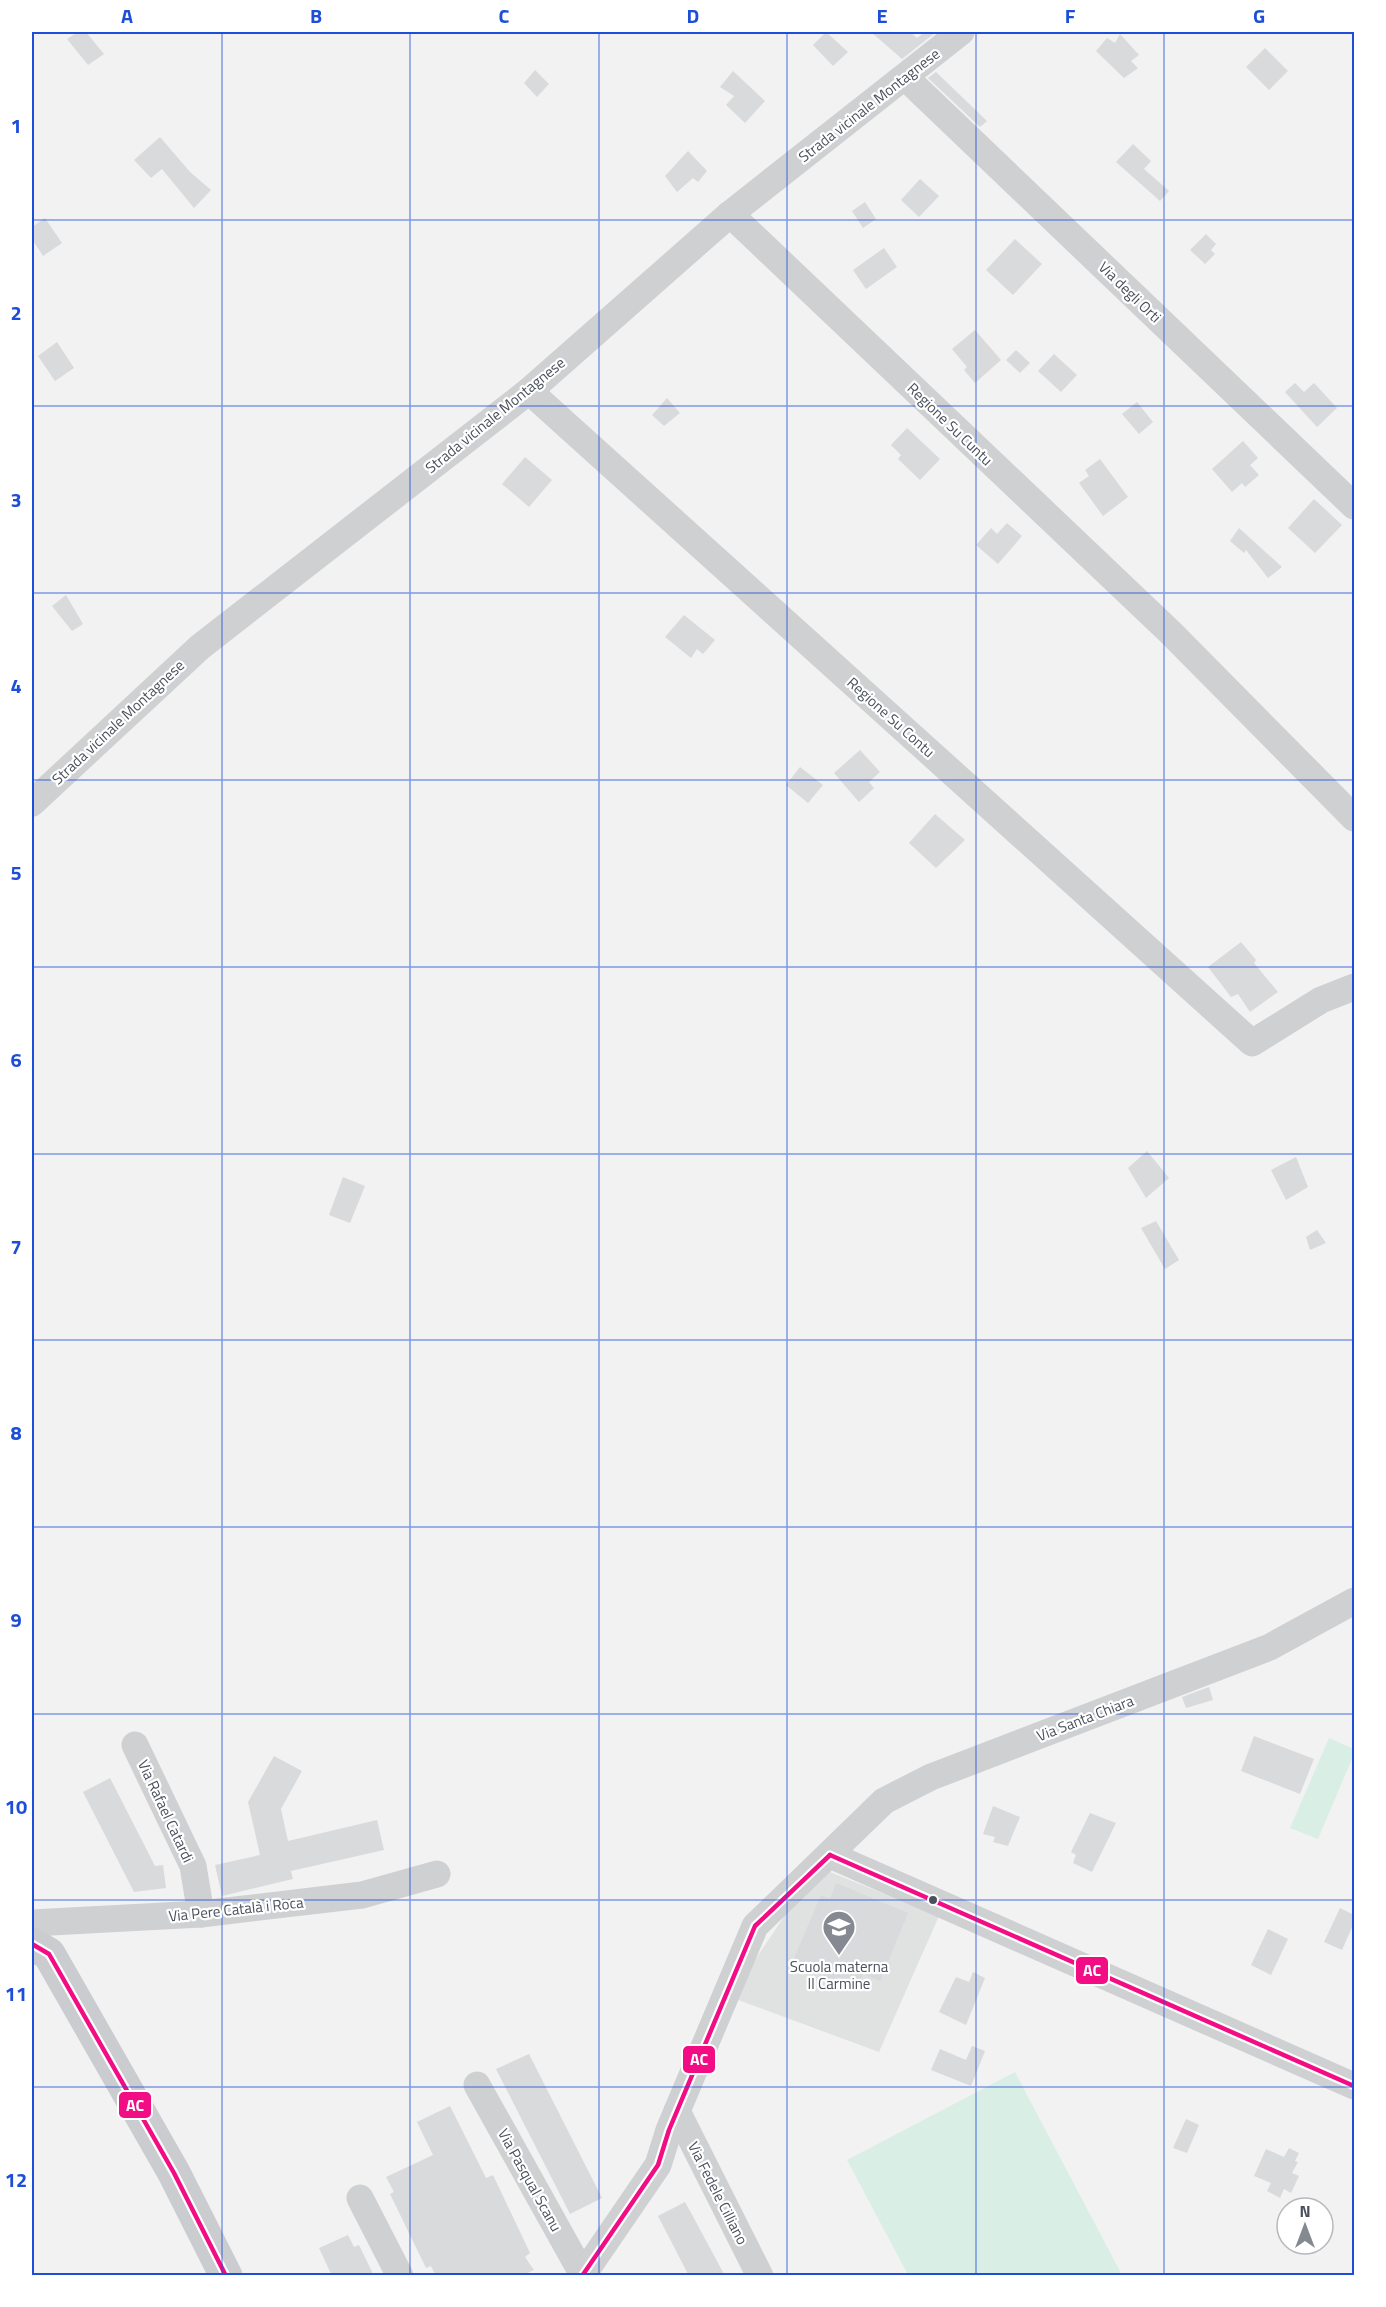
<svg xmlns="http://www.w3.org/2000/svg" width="1386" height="2307" font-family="'Titillium Web',sans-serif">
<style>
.education{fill:#e0e1e1}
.green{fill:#d9efe5}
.building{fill:#d9dadc}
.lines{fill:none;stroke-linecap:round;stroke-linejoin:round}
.minor{stroke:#ced0d2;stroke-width:27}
.major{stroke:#cacccf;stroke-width:33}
.bus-1-casing{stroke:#fff;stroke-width:9}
.bus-1{stroke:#f30d85;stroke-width:4.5}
.grid{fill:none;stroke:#1d4ed8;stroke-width:1.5;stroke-opacity:0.55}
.bus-dot{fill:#4a515d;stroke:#fff;stroke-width:2}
.labels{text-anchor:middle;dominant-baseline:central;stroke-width:4.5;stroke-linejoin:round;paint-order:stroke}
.street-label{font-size:15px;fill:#4a515d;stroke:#fff}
.poi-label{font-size:15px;fill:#4a515d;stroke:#fff}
.line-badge{stroke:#fff;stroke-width:2}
.badge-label{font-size:16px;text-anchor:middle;font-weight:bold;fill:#fff}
.neatline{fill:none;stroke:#1d4ed8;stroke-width:2}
.grid-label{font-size:20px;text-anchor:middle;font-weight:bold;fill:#1d4ed8}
</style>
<rect width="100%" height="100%" fill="#f2f2f2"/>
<polygon class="education" points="830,1872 939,1916 879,2052 730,1997 798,1896 821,1875"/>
<g class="green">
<polygon points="1329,1738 1354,1749 1354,1754 1318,1839 1290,1828"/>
<polygon points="1015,2072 1122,2275 908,2275 847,2160"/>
</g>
<g class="building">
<polygon points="78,32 86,32 104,54 88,65 67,39"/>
<polygon points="826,32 848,52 833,66 813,45"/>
<polygon points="871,32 910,32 917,38 925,32 936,32 902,59"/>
<polygon points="1120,34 1139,55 1131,61 1138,68 1124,78 1096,51 1107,38 1115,43"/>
<polygon points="1265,48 1288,71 1269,90 1246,67"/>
<polygon points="535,70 549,84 537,97 524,83"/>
<polygon points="733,71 765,101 745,123 726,105 734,96 720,87"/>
<polygon points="936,72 987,121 980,127 928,78"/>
<polygon points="160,137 190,172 211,190 194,208 162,169 151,178 134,160"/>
<polygon points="1133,144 1151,161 1144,169 1169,191 1160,201 1116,162"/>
<polygon points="688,151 707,171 698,182 693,178 677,192 665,176"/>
<polygon points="920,179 939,196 919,217 901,200"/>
<polygon points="865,202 876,219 863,228 852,211"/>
<polygon points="45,218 62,243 43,256 32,239 32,227"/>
<polygon points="1206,234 1216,244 1211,250 1215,254 1205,264 1190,250"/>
<polygon points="1015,239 1042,264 1013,295 986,270"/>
<polygon points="884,248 897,267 866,289 853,270"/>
<polygon points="975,330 1001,360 975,383 964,370 967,367 952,349"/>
<polygon points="57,342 74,368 55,381 38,356"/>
<polygon points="1016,350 1030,363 1020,373 1006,360"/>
<polygon points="1054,354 1077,375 1061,392 1038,371"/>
<polygon points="1295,383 1304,392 1314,383 1337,408 1317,427 1285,392"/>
<polygon points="667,398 680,413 664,426 652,415"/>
<polygon points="1137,402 1153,422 1139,434 1122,414"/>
<polygon points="907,428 940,459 920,480 898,459 901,455 891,445"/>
<polygon points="1243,441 1258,458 1250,465 1259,475 1245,487 1242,483 1232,492 1212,469"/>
<polygon points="525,457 552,480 529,507 502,484"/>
<polygon points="1100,459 1128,497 1103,516 1079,483 1089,476 1085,470"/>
<polygon points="1314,499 1342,525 1315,553 1288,528"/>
<polygon points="1007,523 1022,536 998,564 976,545 991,528 997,534"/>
<polygon points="1239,528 1282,567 1268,578 1246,550 1244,553 1230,541"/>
<polygon points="66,595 83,624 72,631 52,606"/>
<polygon points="684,615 715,640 703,654 697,649 691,658 665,637"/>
<polygon points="860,750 880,772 869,782 874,788 859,802 834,773"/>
<polygon points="800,767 823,785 808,803 786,785"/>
<polygon points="935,814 965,840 936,868 909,843"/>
<polygon points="1241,942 1256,960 1254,963 1278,992 1250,1012 1238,994 1231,997 1208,967"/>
<polygon points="1147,1151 1169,1178 1146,1198 1128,1168"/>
<polygon points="1296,1157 1308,1187 1286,1200 1271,1170"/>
<polygon points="343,1177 365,1186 350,1223 329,1215"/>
<polygon points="1156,1221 1179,1260 1165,1269 1141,1228"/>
<polygon points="1317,1230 1326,1243 1310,1250 1306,1237"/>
<polygon points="1209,1687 1213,1700 1186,1708 1182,1697"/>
<polygon points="1254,1736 1314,1759 1300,1794 1241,1771"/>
<polygon points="274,1756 302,1771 281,1809 288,1841 377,1820 384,1850 291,1871 293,1879 222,1896 215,1865 260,1855 248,1802"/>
<polygon points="110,1778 155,1866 163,1865 166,1888 134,1892 83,1792"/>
<polygon points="993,1806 1020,1817 1008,1846 993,1842 995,1837 983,1834"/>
<polygon points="1090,1813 1116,1823 1092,1872 1073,1863 1076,1855 1071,1852"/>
<polygon points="836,1883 908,1913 880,1981 863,1974 856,1990 792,1963 821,1895 830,1899"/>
<polygon points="1340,1908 1354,1915 1354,1923 1342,1950 1324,1942"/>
<polygon points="1268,1929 1288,1939 1271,1975 1251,1965"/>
<polygon points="973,1972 985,1978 966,2025 939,2012 956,1977 969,1982"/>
<polygon points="972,2046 985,2051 971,2086 931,2070 940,2049 966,2060"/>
<polygon points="529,2054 602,2198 570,2214 496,2069"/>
<polygon points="450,2106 486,2178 493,2175 530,2253 525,2257 534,2270 521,2276 436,2276 431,2266 426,2268 390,2194 394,2192 386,2177 433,2155 417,2122"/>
<polygon points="1186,2119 1199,2125 1187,2153 1173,2148"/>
<polygon points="1289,2148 1299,2153 1295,2161 1298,2162 1292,2173 1299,2176 1291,2193 1284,2189 1280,2198 1267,2191 1271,2183 1254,2176 1266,2149 1284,2157"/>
<polygon points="685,2202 696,2222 725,2276 689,2276 658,2216"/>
<polygon points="348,2235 354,2247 359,2245 374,2276 332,2276 319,2248"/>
</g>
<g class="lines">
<g class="minor">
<polyline points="906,78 1354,506"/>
<polyline points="730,214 1171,633 1354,818"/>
<polyline points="529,391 1252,1043 1321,1000 1354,987"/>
<polyline points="32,803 200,647 529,391 730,214 961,32"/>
<polyline points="135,1745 193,1866 201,1914"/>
<polyline points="830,1855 1354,2086"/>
<polyline points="32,1923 201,1914 362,1895 437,1874"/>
<polyline points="477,2085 583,2275"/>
<polyline points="677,2111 760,2276"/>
<polyline points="360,2198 400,2276"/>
<polyline points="582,2276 658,2165 669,2130 755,1926 884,1801 931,1777 1270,1647 1354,1601"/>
</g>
<polyline class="major" points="32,1944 49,1954 174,2173 226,2276"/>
<defs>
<g id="bus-1">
<polyline points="830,1855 1354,2086"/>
<polyline points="32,1944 49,1954 174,2173 226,2276"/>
<polyline points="582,2276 658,2165 669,2130 755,1926 830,1855"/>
</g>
</defs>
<use href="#bus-1" class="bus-1-casing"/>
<use href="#bus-1" class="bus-1"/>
</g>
<path class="grid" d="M222 32V2276M410 32V2276M599 32V2276M787 32V2276M976 32V2276M1164 32V2276M32 220H1354M32 406H1354M32 593H1354M32 780H1354M32 967H1354M32 1154H1354M32 1340H1354M32 1527H1354M32 1714H1354M32 1900H1354M32 2087H1354"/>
<defs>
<symbol id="school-pin" viewBox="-11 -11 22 30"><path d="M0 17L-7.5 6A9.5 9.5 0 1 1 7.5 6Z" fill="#858991" stroke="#fff"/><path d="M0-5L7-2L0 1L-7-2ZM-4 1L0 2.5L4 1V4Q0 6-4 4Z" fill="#fff"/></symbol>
</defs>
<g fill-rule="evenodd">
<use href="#school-pin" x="820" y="1908" width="38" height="52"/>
</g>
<circle class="bus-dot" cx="933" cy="1900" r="5"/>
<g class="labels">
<g class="street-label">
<text transform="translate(869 105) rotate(-38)">Strada vicinale Montagnese</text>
<text transform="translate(1130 292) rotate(44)">Via degli Orti</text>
<text transform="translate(495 415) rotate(-39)">Strada vicinale Montagnese</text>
<text transform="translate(950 424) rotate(44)">Regione Su Cuntu</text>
<text transform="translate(891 717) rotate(42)">Regione Su Contu</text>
<text transform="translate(118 722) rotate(-43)">Strada vicinale Montagnese</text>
<text transform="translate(1085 1718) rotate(-21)">Via Santa Chiara</text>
<text transform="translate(166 1811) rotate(65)">Via Rafael Catardi</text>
<text transform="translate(236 1909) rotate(-6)">Via Pere Català i Roca</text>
<text transform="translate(530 2180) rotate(61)">Via Pasqual Scanu</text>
<text transform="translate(718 2193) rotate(63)">Via Fedele Cilliano</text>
</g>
<g class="poi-label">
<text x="839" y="1966">Scuola materna<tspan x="839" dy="17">Il Carmine</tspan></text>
</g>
</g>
<g class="line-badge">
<rect x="1075" y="1956" width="34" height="29" rx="6" fill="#f30d85"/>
<rect x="682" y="2045" width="34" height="29" rx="6" fill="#f30d85"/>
<rect x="118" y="2091" width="34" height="28" rx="6" fill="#f30d85"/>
</g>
<g class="badge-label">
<text x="1092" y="1976">AC</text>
<text x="699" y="2065">AC</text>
<text x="135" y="2111">AC</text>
</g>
<rect width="1386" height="2307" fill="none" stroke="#ffffff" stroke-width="66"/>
<g transform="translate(1305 2226)"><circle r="28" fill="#ffffff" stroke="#b7b9be" stroke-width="1.5"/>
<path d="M0-4.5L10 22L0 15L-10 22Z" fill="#858991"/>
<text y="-9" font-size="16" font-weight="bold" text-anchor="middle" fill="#4a515d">N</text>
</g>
<rect x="33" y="33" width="1320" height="2241" class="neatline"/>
<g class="grid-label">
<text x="127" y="23">A</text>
<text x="316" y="23">B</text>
<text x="504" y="23">C</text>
<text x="693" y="23">D</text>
<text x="882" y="23">E</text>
<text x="1070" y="23">F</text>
<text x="1259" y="23">G</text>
<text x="16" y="133">1</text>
<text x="16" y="320">2</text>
<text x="16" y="507">3</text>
<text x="16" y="693">4</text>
<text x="16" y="880">5</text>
<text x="16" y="1067">6</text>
<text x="16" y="1254">7</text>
<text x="16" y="1440">8</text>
<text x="16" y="1627">9</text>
<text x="16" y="1814">10</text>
<text x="16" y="2001">11</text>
<text x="16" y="2187">12</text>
</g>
</svg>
